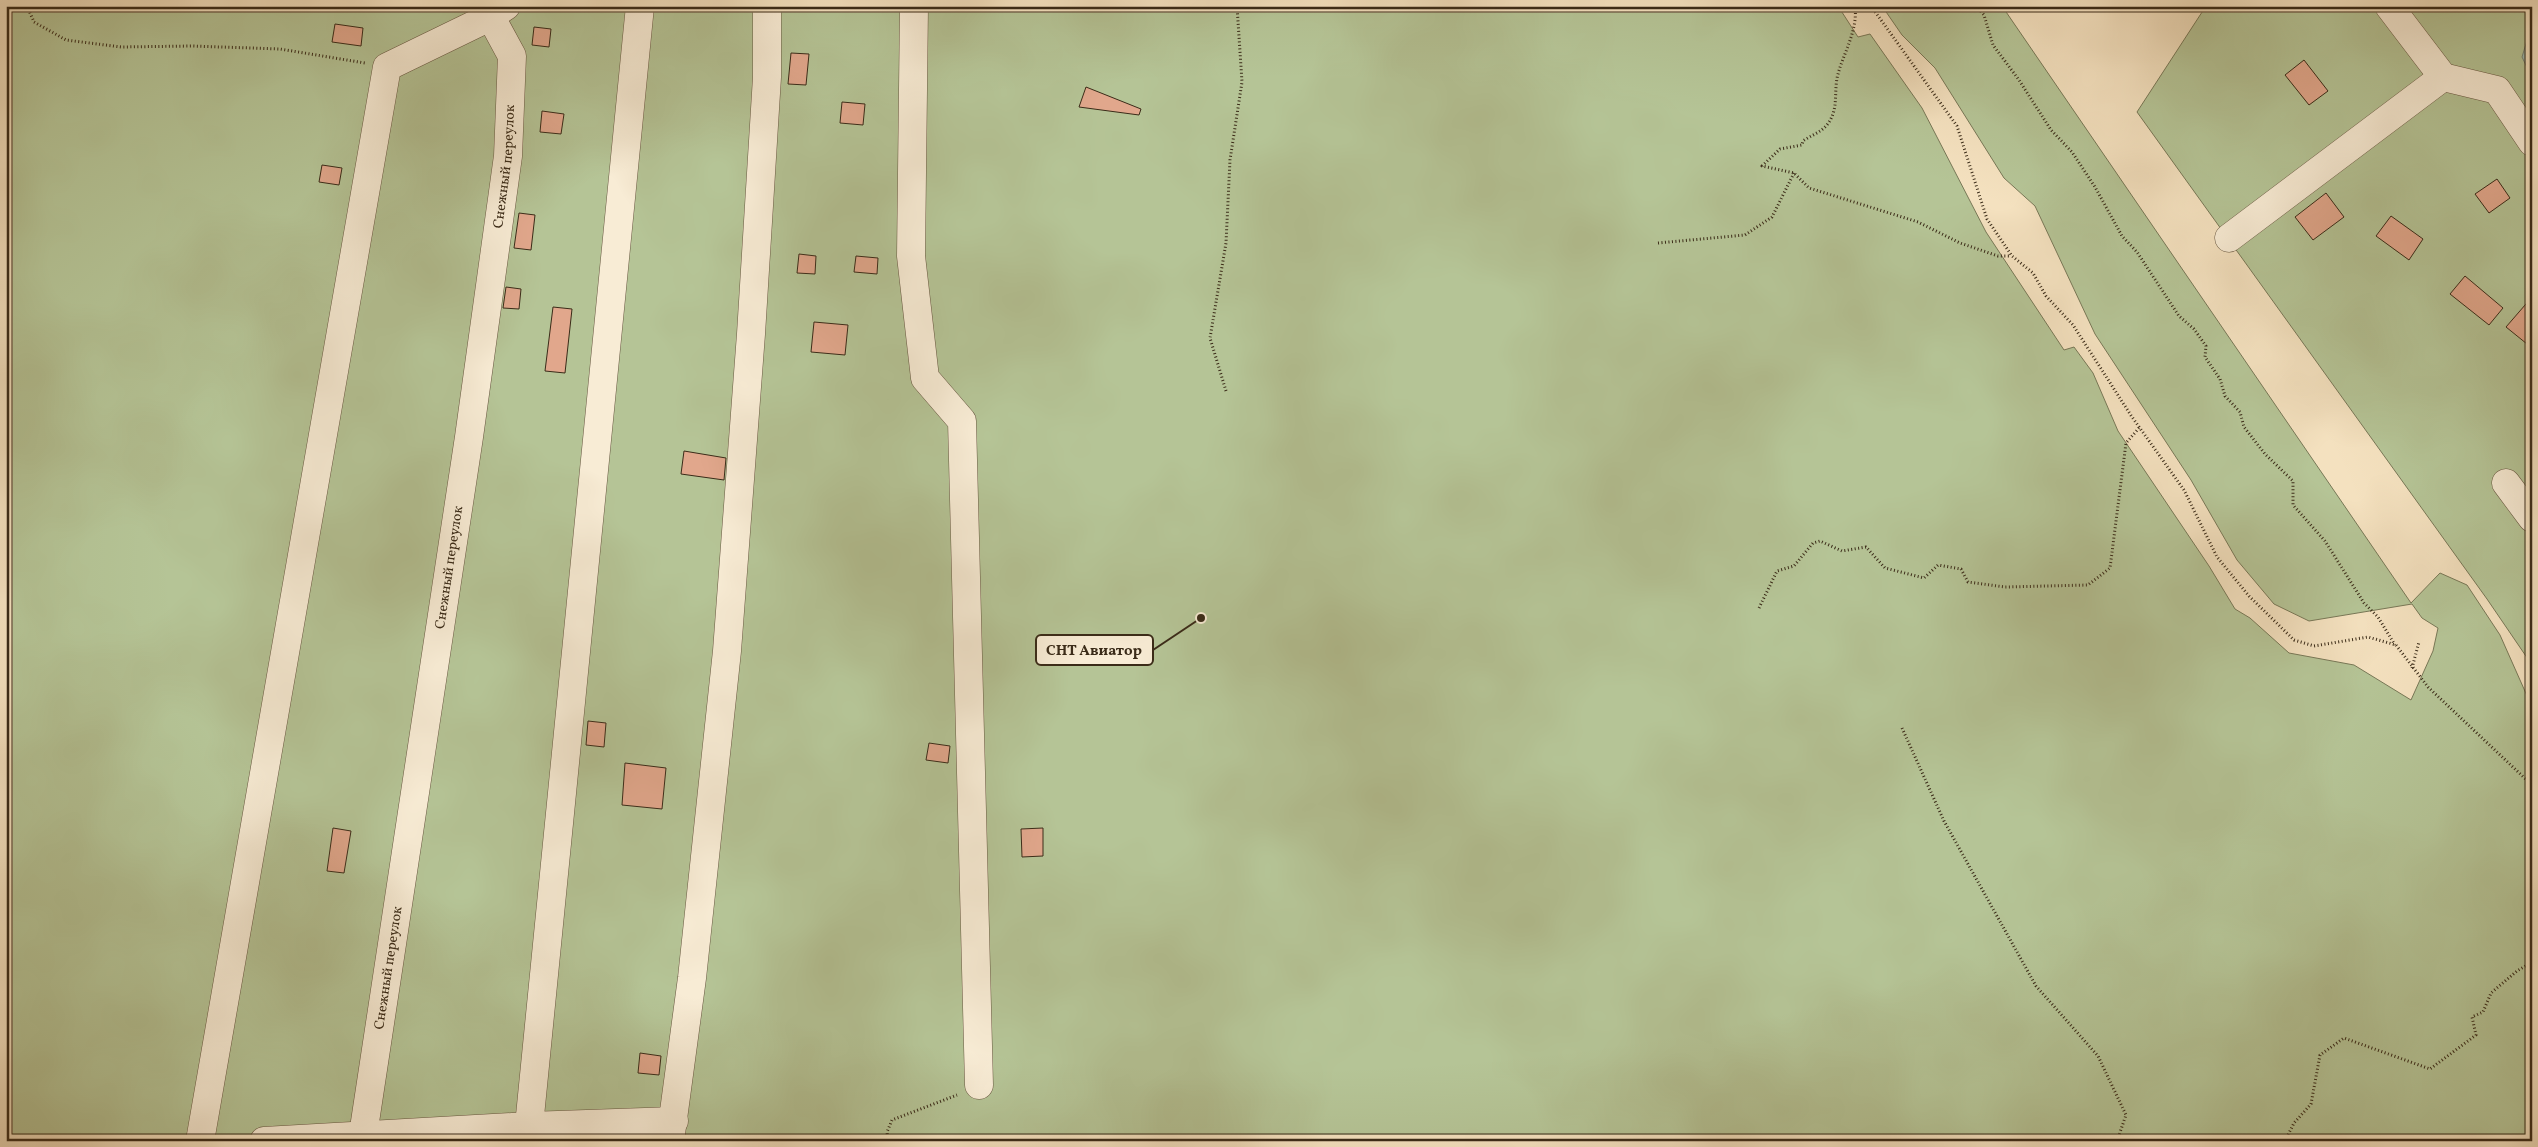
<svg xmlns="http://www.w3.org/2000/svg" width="2538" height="1147" font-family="Vollkorn,serif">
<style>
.green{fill:#b5c496;stroke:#787857}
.water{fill:#9cbdb5;stroke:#758376}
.building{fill:#e1a78c;stroke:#3a2b18}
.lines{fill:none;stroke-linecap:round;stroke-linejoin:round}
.minor-casing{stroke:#685842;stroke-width:29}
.path{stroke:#3a2b18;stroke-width:3;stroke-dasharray:1 2.5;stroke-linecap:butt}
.minor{stroke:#f8ecd5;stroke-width:28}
.labels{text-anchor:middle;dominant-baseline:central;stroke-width:4;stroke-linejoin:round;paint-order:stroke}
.street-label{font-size:14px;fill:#3a2b18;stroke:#f8ecd5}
.leader{fill:none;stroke:#3a2b18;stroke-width:2}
.callout-dot{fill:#3a2b18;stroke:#f8ecd5;stroke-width:2}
.callout{fill:#f8ecd5;stroke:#3a2b18;stroke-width:2}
.callout-label{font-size:15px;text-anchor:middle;font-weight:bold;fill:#3a2b18}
</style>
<rect width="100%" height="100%" fill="#f4e1bf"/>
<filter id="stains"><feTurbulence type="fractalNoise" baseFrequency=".004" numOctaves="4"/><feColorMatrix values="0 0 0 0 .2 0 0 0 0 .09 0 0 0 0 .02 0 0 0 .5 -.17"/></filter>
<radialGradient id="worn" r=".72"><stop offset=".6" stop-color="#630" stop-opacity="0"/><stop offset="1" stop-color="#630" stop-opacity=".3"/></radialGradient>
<g class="green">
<polygon points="6,6 1838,6 1858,37 1870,34 1922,108 1986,232 2064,350 2074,347 2093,373 2118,431 2209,566 2235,609 2250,618 2289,653 2354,665 2411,700 2433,651 2438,628 2422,618 2412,604 2309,621 2274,604 2237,560 2191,480 2095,334 2035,206 2004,178 1935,68 1902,35 1882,6 2002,6 2411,603 2440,573 2467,585 2500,635 2532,707 2532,1141 6,1141"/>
<polygon points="2206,6 2532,6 2532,665 2487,599 2137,112"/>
</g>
<polygon class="water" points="2532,24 2532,78 2522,57"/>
<g class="building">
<polygon points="335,24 363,28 361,46 332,42"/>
<polygon points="534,27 551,29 549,47 532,45"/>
<polygon points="791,53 809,54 806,85 788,84"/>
<polygon points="2304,60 2328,91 2309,105 2285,75"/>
<polygon points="1086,87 1141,109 1139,115 1079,107"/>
<polygon points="842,102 865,104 863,125 840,123"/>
<polygon points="542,111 564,114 561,134 540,132"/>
<polygon points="322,165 342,168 339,185 319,182"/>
<polygon points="2497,179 2510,198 2489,213 2475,194"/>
<polygon points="2326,193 2344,217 2313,240 2295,217"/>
<polygon points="519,213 535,215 531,250 514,248"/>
<polygon points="2391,216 2423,239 2409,260 2376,236"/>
<polygon points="799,254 816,256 815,274 797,273"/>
<polygon points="856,256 878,258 877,274 854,272"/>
<polygon points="2465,276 2503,308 2489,325 2450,294"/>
<polygon points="506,287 521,289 519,309 503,308"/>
<polygon points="2532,297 2532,348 2506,327"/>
<polygon points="553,307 572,309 565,373 545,371"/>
<polygon points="814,322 848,325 845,355 811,352"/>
<polygon points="684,451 726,458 724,480 681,474"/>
<polygon points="588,721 606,723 604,747 586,745"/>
<polygon points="929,743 950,746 948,763 926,760"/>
<polygon points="625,763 666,768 662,809 622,805"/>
<polygon points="333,828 351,831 344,873 327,871"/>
<polygon points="1043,828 1043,856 1022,857 1021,829"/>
<polygon points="640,1053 661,1056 659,1075 638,1073"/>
</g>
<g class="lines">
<defs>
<g id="minor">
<polyline points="914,6 911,256 925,378 962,421 979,1085"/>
<polyline points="2389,6 2443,77 2497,90 2532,142"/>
<polyline points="2229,238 2443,77"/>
<polyline points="2506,483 2532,518"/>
<polyline points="529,1126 640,6"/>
<path id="s1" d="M363 1135 469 437 508 156 512 56 485 6"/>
<polyline points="200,1141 387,67 490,17 506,6"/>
<polyline points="264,1141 529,1126 674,1121"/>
<polyline points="670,1141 692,978 727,651 751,334 767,77 767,6"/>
</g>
</defs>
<use href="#minor" class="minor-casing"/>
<g class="path">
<polyline points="27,6 34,22 66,40 121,47 192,46 280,49 365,63"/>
<path d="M1855 6C1858 30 1844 52 1838 74 1833 92 1840 110 1826 126 1821 132 1810 136 1803 141L1802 145 1780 149 1762 166 1794 173 1809 188 1918 222 1960 243 1998 256H2011"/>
<polyline points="1871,6 1957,126 1987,219 2012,256 2033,273 2046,296 2073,325 2132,417 2184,490 2217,557 2249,596 2294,640 2314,646 2368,637 2396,645 2428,687 2532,785"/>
<polyline points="1976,6 1984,15 1993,45 2019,80 2051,130 2072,152 2095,187 2122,236 2137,252 2179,316 2194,329 2206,346 2205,357 2220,379 2225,396 2240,412 2244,427 2265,454 2293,481 2293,505 2325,541 2364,603 2378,617 2395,645"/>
<polyline points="1658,243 1745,235 1772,217 1794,173"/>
<polyline points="1226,391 1210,338 1226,243 1230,160 1242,82 1237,6"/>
<polyline points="1759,608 1777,571 1794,566 1813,543 1820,541 1842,551 1866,547 1885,568 1924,578 1938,565 1961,569 1968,582 2005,587 2088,585 2110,568 2126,443 2139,428"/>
<polyline points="2412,668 2419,642"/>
<polyline points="1902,728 1944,821 2036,986 2098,1056 2126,1115 2117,1141"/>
<polyline points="888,1141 887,1132 892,1120 957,1095"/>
<polyline points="2285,1141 2294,1123 2311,1104 2320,1055 2344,1038 2430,1069 2476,1035 2472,1017 2483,1012 2491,993 2517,971 2532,962"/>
</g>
<use href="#minor" class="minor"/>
</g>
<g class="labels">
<g class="street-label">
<text stroke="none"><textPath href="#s1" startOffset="979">Снежный переулок</textPath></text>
<text stroke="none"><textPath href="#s1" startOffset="574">Снежный переулок</textPath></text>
<text stroke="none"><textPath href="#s1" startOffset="169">Снежный переулок</textPath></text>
</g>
</g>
<path class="leader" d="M1201 618L1153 650"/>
<circle class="callout-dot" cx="1201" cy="618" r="5"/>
<rect class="callout" x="1036" y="635" width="117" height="30" rx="5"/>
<g class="callout-label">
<text x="1094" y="655">СНТ Авиатор</text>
</g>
<rect width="2538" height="1147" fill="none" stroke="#f4e1bf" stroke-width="25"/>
<rect x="8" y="8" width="2523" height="1132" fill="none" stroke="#3a2b18" stroke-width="2.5"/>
<rect x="12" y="12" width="2513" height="1122" fill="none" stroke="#3a2b18"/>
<rect width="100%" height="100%" filter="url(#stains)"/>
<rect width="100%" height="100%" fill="url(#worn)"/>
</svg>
